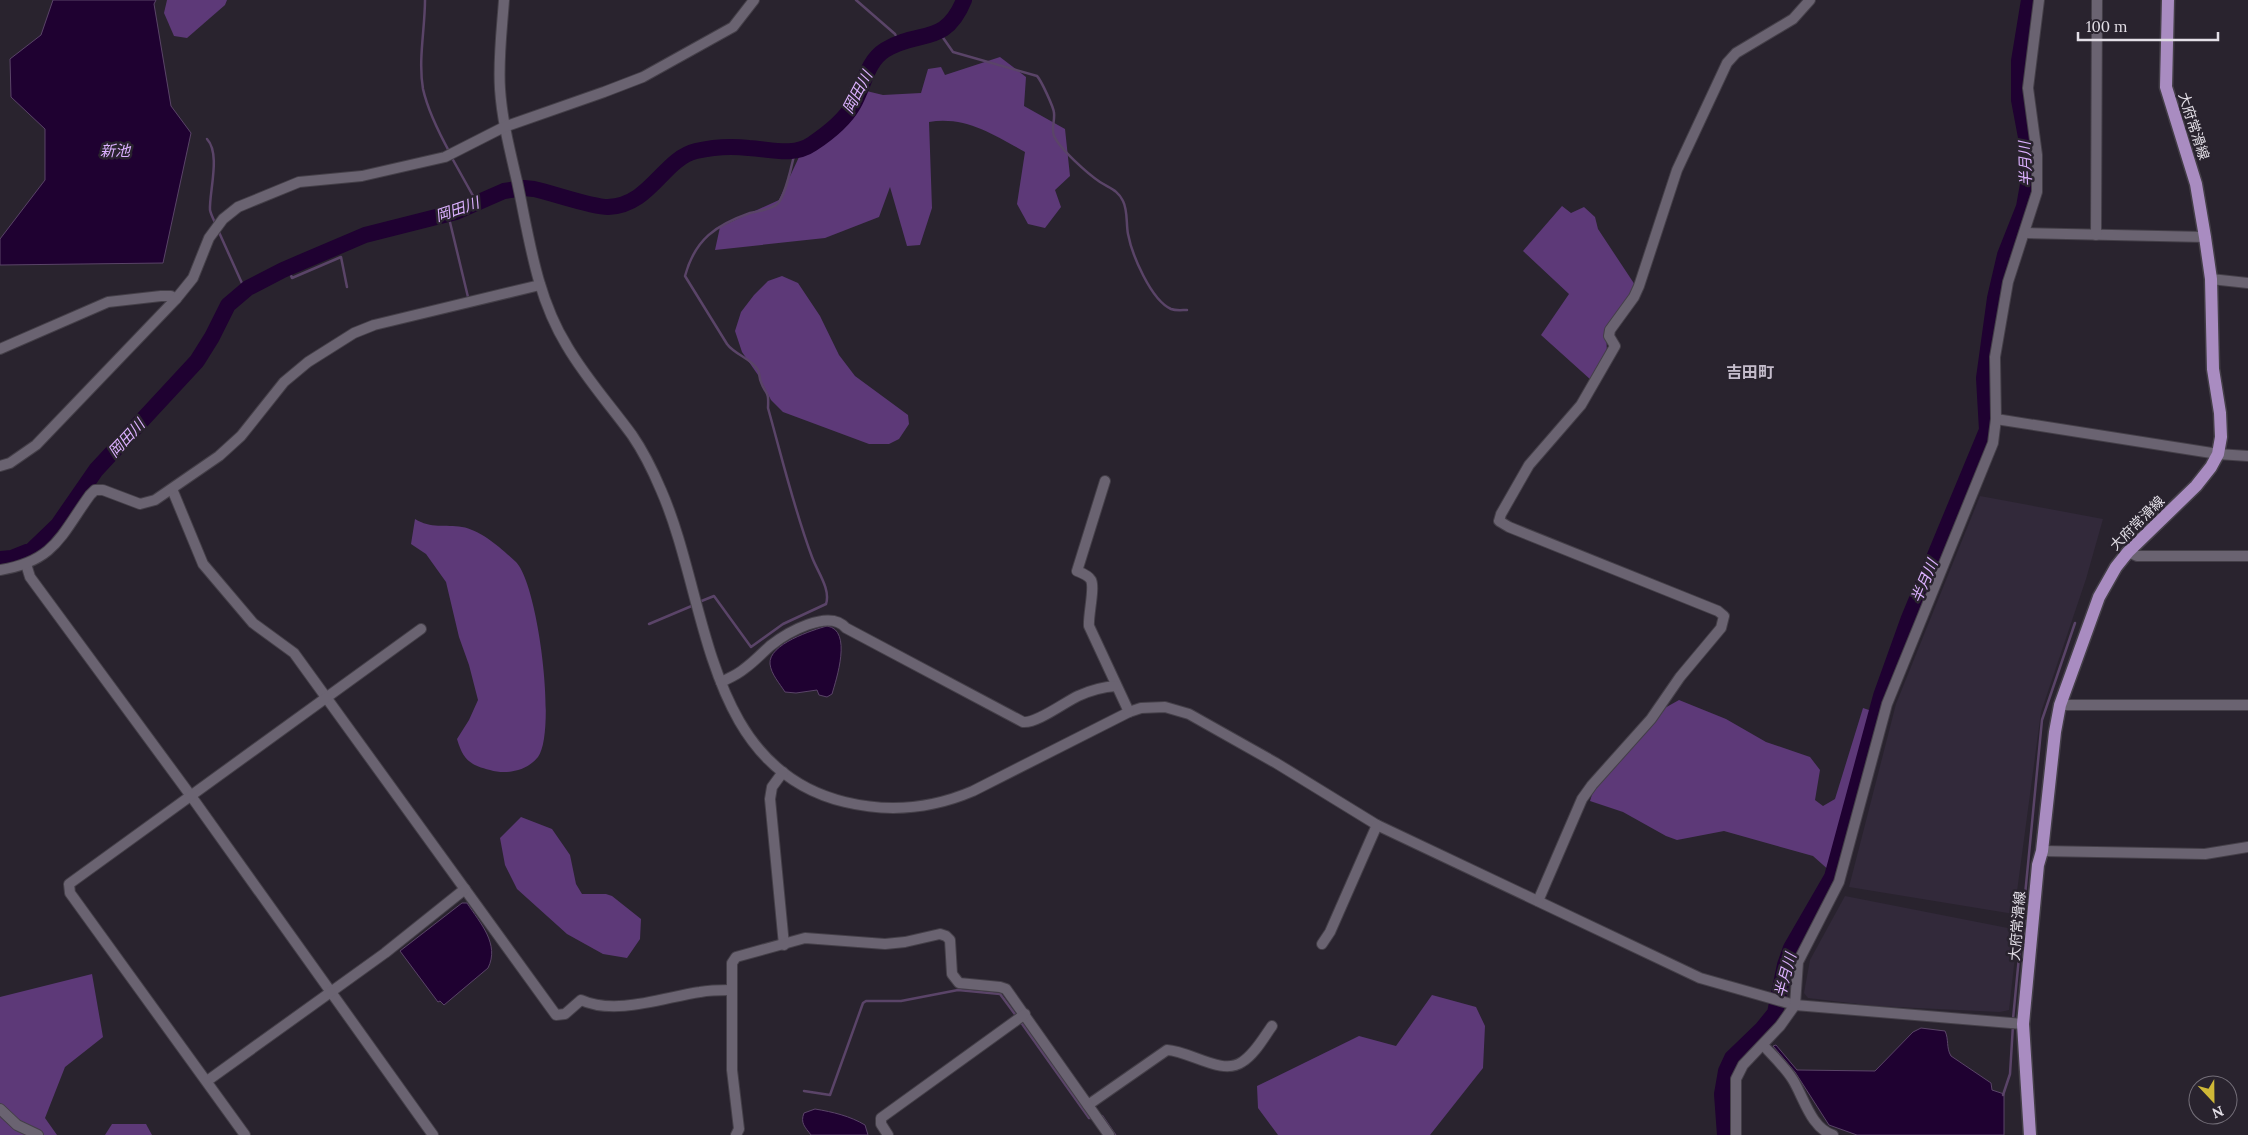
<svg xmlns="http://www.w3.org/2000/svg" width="2248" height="1135" font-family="Lora,'Noto Sans JP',serif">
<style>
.built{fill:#32293a}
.green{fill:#5d3978}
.water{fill:#1f0131;stroke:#5a4468}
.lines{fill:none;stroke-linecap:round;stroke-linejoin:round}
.stream{stroke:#5a4468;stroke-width:2.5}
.river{stroke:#1f0131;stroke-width:16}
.minor-casing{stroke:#443f48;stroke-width:12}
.major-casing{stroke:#443f48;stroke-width:15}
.minor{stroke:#6a6371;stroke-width:10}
.major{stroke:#a98cc1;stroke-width:12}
.labels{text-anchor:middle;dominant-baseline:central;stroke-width:5;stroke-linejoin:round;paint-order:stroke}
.street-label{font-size:14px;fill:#e3dfe7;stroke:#29232e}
.water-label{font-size:15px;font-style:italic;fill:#dcb1ff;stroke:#29232e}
.quarter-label{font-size:16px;font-weight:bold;fill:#c4bccb;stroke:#29232e}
</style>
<rect width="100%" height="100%" fill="#29232e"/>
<g class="built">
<polygon points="1980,496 2103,519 2086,579 2041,712 2014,914 1849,887 1896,704"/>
<polygon points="1845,896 2018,930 2009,1010 2000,1012 1875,1006 1808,998 1804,993 1810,960"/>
</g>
<g class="green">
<polygon points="167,0 227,0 225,5 187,38 174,36 164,13"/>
<path d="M1000 57 1026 77 1024 106 1065 129 1070 176 1055 190 1061 207 1045 228 1028 224 1017 204 1025 152C994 135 966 116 929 122L932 208 920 245 907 246 890 187 879 217 825 238 715 250 720 227 779 200 799 157 838 130 850 87 883 95 921 93 928 69 941 67 945 75Z"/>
<polygon points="1562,206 1571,213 1584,207 1595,217 1598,229 1635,285 1631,298 1606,329 1607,354 1591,380 1541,335 1569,294 1523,251"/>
<polygon points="782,276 798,283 820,316 839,355 855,376 908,415 909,424 899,439 889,444 869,444 783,412 771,400 758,375 742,352 735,331 741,312 754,295 768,281"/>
<path d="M415 519C431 529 445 524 462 527 481 530 502 549 516 562 538 584 557 731 538 757 527 771 506 775 490 770 469 765 463 759 457 739L469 720 478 700 469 665 459 637 446 582 426 554 411 544Z"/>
<polygon points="1679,700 1726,719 1766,742 1810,757 1820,770 1815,800 1823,806 1835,799 1863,708 1872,711 1831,872 1813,856 1724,831 1677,840 1666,836 1623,812 1590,801 1594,788 1663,709"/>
<polygon points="521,817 552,829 570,855 576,884 582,894 606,894 612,896 641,919 640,939 627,958 603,954 567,934 517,889 505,865 500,838"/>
<polygon points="92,974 103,1037 65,1067 45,1118 57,1135 0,1135 0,997"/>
<polygon points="1432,995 1476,1007 1485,1026 1483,1068 1430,1135 1278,1135 1258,1108 1257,1086 1359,1036 1396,1046"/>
<polygon points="112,1124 146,1124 152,1135 105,1135"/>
</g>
<g class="water">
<polygon points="53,0 156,0 154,4 171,106 191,133 163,263 0,265 0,239 45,180 45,129 11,97 10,59 41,35"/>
<path d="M827 626C853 630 836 680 832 694L827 697 819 695 817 690 796 693 785 692C780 684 771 674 770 664 768 644 813 630 827 626Z"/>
<path d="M462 903H467C480 923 500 944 488 968L444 1005 440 1001 438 1002 400 951Z"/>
<path d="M1921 1028 1945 1031C1949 1039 1946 1048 1951 1056L1991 1083 1992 1090 2004 1094V1135H1857L1829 1125 1795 1072 1773 1046 1776 1045 1797 1070 1875 1071 1913 1032Z"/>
<path d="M815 1109C833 1112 850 1116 865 1125L868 1135H811C805 1127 800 1123 804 1113Z"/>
</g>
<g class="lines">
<g class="stream">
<path d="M425 0C425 29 418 60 423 89 428 111 439 133 450 153"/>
<polyline points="856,0 895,34 900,44"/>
<path d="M939 32 953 52 1037 76C1041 80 1054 108 1054 113 1055 121 1051 129 1054 136 1060 149 1088 174 1100 182 1109 188 1118 190 1123 201 1128 211 1126 224 1128 234 1132 255 1151 300 1171 309 1176 311 1182 310 1187 310"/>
<path d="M207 139C221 154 209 192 210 210 211 215 214 220 216 225"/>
<polyline points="452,158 477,203"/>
<polyline points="448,214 468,297"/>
<polyline points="218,230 245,290"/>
<polyline points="288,268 292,278 341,257 347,287"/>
<path d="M699 602 714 596 751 647 783 624 826 604C831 589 817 571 812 557 794 509 782 458 768 408 769 389 766 396 761 382 759 378 760 374 758 370 751 358 735 355 727 344L685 276C695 239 716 225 750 213 758 211 769 210 776 205 785 199 791 167 794 156V151"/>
<polyline points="649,624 694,605"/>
<polyline points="2013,1019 2042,720 2075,623"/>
<polyline points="1020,1021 1089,1118 1094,1118"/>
<polyline points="804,1091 830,1095 863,1003 866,1001 901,1001 958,990 1000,994 1017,1017"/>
<polyline points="2003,1095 2010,1074 2013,1025"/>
<polyline points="1100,1117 1102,1116 1115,1135"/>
</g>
<g class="river">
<path d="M0 559 12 558 32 550 58 525 96 470 197 361 212 337 228 305 248 288 283 270 365 235 456 212 504 191 524 188 534 189C553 193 591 207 608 207 651 205 663 159 696 151 713 147 732 146 749 148 770 149 793 157 812 144 827 134 844 121 853 105 864 87 866 62 885 50 919 29 945 47 964 0"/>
<polyline points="1725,1135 1722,1094 1726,1071 1732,1058 1762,1029 1775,1013 1785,965 1791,948 1832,877 1881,696 1909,618 1987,430 1984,378 1995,298 2005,255 2024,207 2029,179 2029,153 2019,100 2019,61 2029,0"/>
</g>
<defs>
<g id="minor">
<path d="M504 0C502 29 498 59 500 89 502 120 510 151 517 181 529 237 536 296 567 346 585 377 610 405 632 435 643 451 653 471 661 490 709 599 703 768 845 802 890 813 931 809 973 791L1129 712 1141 708 1165 707 1189 714 1276 763 1377 825 1700 978 1795 1005 2023 1024"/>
<polyline points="2025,233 2205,237"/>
<polyline points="2096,235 2097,0"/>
<polyline points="2211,279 2248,283"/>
<polyline points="0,349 108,302 161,296 171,296 176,299"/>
<polyline points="1996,419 2218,454 2248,456"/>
<polyline points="0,466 10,463 36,445 176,299 193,278 209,238 223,219 238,207 299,182 362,176 445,157 504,127 604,92 643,77 733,27 754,0"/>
<path d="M1105 481 1077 571C1082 573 1088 575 1091 580 1095 588 1088 615 1089 626L1129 712"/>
<path d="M172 489 203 564 253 623 294 653 556 1015 565 1014 581 1000C616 1016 665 997 700 992 710 990 721 990 731 990"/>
<polyline points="2128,552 2137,556 2248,556"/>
<polyline points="26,564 30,577 191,796 433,1135"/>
<path d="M0 570C55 561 61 535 90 495L95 490H103L140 504 155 500 219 456 241 436 284 382 308 362 354 333 374 325 540 285"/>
<path d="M721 682C729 678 737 675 744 669 754 662 761 654 770 646 786 633 829 608 846 628L1023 722C1036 724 1065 702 1078 696 1091 690 1102 687 1116 686"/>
<polyline points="2060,705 2248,705"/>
<polyline points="783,772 772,787 770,799 784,945"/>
<polyline points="2042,851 2205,854 2248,847"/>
<polyline points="1538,901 1582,799 1592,785 1651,719 1680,677 1721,628 1724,616 1718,611 1509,527 1499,521 1501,514 1529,465 1581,405 1615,346 1609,336 1610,330 1634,297 1639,286 1677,170 1727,63 1736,53 1793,19 1810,0"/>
<polyline points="1322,944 1330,932 1377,825"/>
<path d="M1763 1045C1773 1056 1785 1067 1793 1080 1804 1098 1811 1128 1833 1135"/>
<polyline points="207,1081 385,953 465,889"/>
<path d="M1088 1105 1167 1050C1190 1051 1222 1076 1242 1062 1255 1054 1264 1037 1272 1026"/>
<polyline points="0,1109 17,1125 38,1135"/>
<polyline points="245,1135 70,893 69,884 421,629"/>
<polyline points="736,1135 739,1129 732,1070 732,963 736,957 805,938 885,944 905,942 940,934 946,936 950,940 952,974 959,983 1000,987 1006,989 1109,1135"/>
<polyline points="888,1135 881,1124 881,1118 1025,1014"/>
<polyline points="1736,1135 1736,1079 1743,1065 1780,1026 1795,1005 1798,962 1839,882 1887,704 1993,443 1996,419 1995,357 2008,282 2037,192 2037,155 2028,88 2039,0"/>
</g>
<polyline id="major" points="2030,1135 2023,1024 2038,865 2042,851 2055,732 2060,705 2099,597 2116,567 2128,552 2196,486 2211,467 2218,454 2221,437 2220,413 2213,369 2211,279 2205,237 2196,184 2166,87 2168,0"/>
</defs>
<use href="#minor" class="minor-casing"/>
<use href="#major" class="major-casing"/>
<use href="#minor" class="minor"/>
<use href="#major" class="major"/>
</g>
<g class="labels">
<g class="street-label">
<text transform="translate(2194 126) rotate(72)">大府常滑線</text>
<text transform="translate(2137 523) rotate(-45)">大府常滑線</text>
<text transform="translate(2017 926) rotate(-85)">大府常滑線</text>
</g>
<g class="water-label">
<text transform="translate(857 92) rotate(-62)">岡田川</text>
<text x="115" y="150">新池</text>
<text transform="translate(2025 164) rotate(-92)">半月川</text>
<text transform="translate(457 209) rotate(-19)">岡田川</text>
<text transform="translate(126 438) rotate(-47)">岡田川</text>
<text transform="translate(1924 581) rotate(-67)">半月川</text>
<text transform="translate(1785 975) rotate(-75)">半月川</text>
</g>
<g class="quarter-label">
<text x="1750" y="372">吉田町</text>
</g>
</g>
<g transform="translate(2213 1100) rotate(158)"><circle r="24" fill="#29232e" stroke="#736e78"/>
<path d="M0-4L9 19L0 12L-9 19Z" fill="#cfb837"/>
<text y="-8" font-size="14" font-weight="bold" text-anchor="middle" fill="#e3dfe7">N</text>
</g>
<path d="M2078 32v8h140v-8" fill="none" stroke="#e3dfe7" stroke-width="2.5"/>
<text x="2086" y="32" font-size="15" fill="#e3dfe7" stroke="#29232e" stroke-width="4" paint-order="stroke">100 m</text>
</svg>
